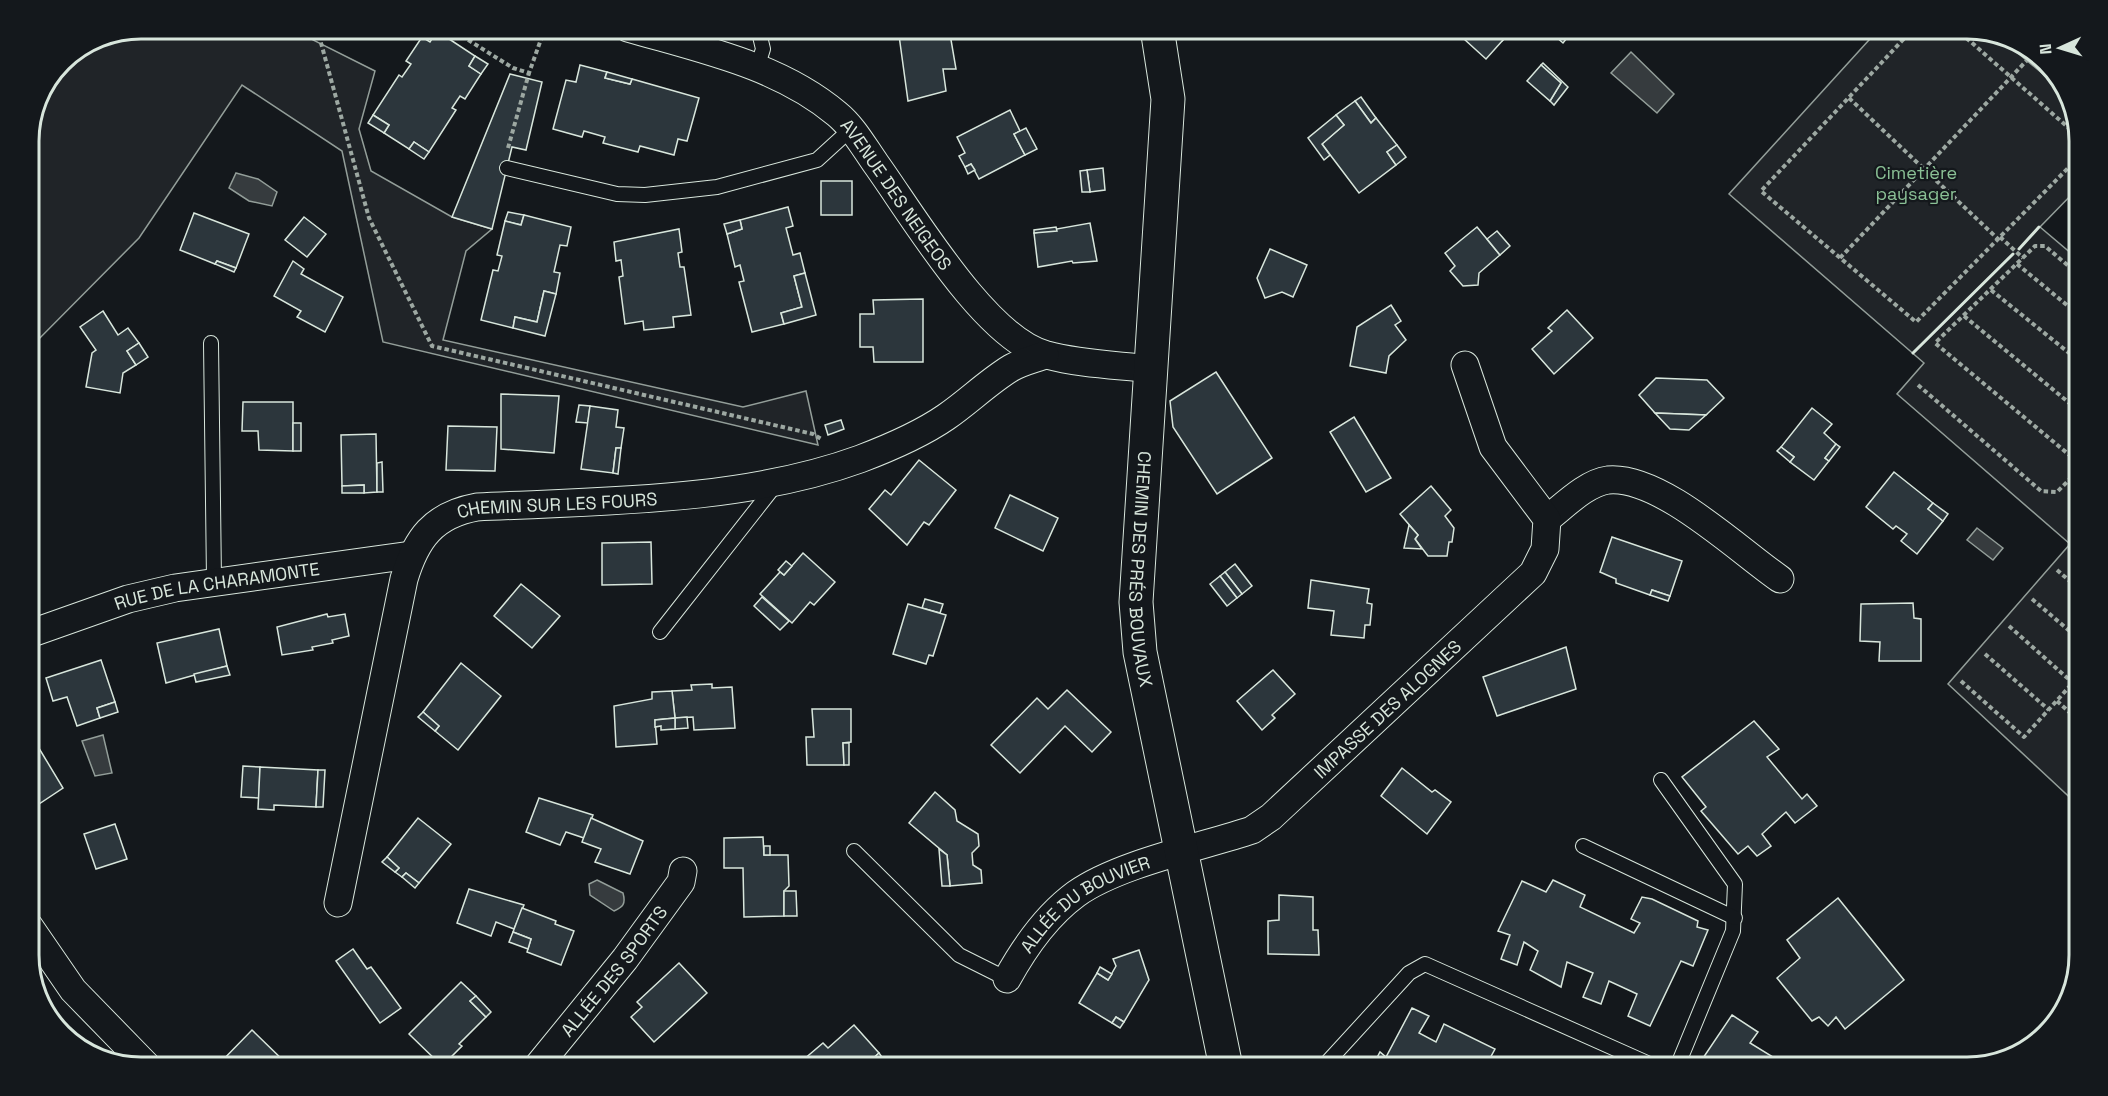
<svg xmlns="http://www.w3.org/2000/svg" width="2108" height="1096" font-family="'Space Grotesk',sans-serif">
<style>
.green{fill:#202428;stroke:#939e99;stroke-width:1.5}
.water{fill:#363b3e;stroke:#939e99;stroke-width:1.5}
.building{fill:#2c363c;stroke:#d8e6dc;stroke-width:1.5}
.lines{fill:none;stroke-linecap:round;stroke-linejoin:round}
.lane-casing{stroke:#d8e6dc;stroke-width:16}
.street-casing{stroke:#d8e6dc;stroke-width:29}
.secondary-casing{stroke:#d8e6dc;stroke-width:35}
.path{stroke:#9da8a2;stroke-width:4;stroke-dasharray:4.5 3;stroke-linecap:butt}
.lane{stroke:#14181c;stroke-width:14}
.street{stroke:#14181c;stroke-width:27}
.secondary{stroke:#14181c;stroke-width:33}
.wall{stroke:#d8e6dc;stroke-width:3}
.labels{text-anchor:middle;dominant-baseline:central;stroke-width:4.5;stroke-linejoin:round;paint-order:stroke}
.park-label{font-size:18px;fill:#8ac095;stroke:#14181c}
.street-label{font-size:18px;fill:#d8e6dc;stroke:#14181c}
.rim{fill:none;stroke:#d8e6dc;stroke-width:3}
</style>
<rect width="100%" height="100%" fill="#14181c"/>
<g class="green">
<polygon points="141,28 317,29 313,40 375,71 359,129 371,171 452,217 492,229 466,251 443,340 743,407 806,391 818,445 383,342 342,151 242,85 139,238 29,349 29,134 62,61 98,37"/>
<polygon points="1879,29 1967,29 1996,35 2066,93 2079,134 2079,187 2040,227 2079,260 2079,806 1948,684 2070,544 1897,394 1924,363 1729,194"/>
</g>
<g class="water">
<polygon points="1631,52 1674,94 1657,113 1611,73"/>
<polygon points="236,173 258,179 277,192 272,206 249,201 229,188"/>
<polygon points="1977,528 2003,548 1993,560 1967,540"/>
<polygon points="103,735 112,773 95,776 82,741"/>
<path d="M597 880 623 893C626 904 623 907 614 911L590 895 589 884Z"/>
</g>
<g class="building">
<polygon points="787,28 820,28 789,36"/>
<polygon points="898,28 949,28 956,69 943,69 946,91 908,101"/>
<polygon points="1502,28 1503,40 1486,59 1453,29"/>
<polygon points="1502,28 1511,30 1503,40"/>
<polygon points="1546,28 1575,28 1563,43"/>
<polygon points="437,31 475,56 469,66 481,74 465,99 460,96 452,108 456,110 429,152 414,142 409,149 384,133 389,125 373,115 399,75 402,77 411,64 406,61 422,37 430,42"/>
<polygon points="475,56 488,64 481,74 469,66"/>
<polygon points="1543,63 1568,87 1554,105 1550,101 1561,83 1541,65"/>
<polygon points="580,65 607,72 605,78 630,84 632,79 699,98 687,141 678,139 674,155 640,146 638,152 603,143 605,137 584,131 582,137 553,129 566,80 576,82"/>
<polygon points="1541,65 1561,83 1550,101 1527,81"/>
<polygon points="607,72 632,79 630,84 605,78"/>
<polygon points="510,74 542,82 526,150 512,147 492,229 452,217"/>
<polygon points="1361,97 1376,118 1371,123 1355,101"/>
<polygon points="1355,101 1371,123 1376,118 1397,145 1387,152 1396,165 1359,193 1322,144 1344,125 1336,115"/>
<polygon points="1010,110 1020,131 1014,134 1025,155 979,179 971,164 965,167 959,156 965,153 957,137"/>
<polygon points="373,115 389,125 384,133 368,123"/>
<polygon points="1336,115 1344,125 1322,144 1330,155 1324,160 1308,138"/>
<polygon points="1026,128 1037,149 1025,155 1014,134"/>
<polygon points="414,142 429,152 424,159 409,149"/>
<polygon points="1397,145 1406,157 1396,165 1387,152"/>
<polygon points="971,164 975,170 968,174 965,167"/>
<polygon points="1103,168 1105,190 1090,192 1087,170"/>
<polygon points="1087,170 1090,192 1082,192 1080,171"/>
<rect x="821" y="181" width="31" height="34"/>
<polygon points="788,207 793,226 786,228 793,255 800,253 805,273 794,276 802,307 781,313 784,324 752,332 739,282 744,281 740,265 735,267 727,234 742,229 740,220"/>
<polygon points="508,212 524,215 521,225 505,221"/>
<polygon points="194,213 249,234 236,268 217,261 215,264 180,250"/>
<polygon points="524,215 571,227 567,246 560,245 554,272 560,273 556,294 544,291 537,322 515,317 513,328 481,320 493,270 498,271 502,256 497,255 505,221 521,225"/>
<polygon points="304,217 326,234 307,257 285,240"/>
<polygon points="740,220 742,229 727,234 724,224"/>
<polygon points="1090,223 1097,261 1073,263 1072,261 1038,267 1034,233"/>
<polygon points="1056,227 1057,231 1034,233 1034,230"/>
<polygon points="1477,227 1500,255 1479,273 1478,285 1463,286 1450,271 1455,266 1445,253"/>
<polygon points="679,229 682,252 678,253 680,267 684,267 691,315 673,317 674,327 644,330 643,321 625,324 619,277 623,276 621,260 616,261 614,242"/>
<polygon points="1497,231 1510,246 1500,255 1487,239"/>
<polygon points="1270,249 1307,265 1293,297 1282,292 1265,298 1257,278"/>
<polygon points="217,261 236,268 234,272 215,264"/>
<polygon points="293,261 304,269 301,274 343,297 325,332 297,317 301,311 274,296"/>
<polygon points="805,273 816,315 784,324 781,313 802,307 794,276"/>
<polygon points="544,291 556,294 545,336 513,328 515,317 537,322"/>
<polygon points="923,299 923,362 874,362 873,347 860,347 860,314 874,314 873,300"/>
<polygon points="1391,305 1401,321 1395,325 1406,340 1389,356 1386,373 1350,366 1357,327"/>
<polygon points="1567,310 1593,338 1554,374 1532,349 1552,331 1548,328"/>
<polygon points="103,311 118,335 128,328 139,343 127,351 136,365 123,373 120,393 86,387 92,353 96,350 80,327"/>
<polygon points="139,343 148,357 136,365 127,351"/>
<polygon points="1216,372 1272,458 1217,494 1173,427 1170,401"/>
<polygon points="1656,378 1707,380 1724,398 1706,415 1655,413 1639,395"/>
<polygon points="501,394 559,396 554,453 501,449"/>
<polygon points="243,402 293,402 293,451 259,450 258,431 242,431"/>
<polygon points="579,405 590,406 588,423 576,422"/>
<polygon points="590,406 618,410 616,427 624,428 621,448 616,448 613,473 581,469"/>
<polygon points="1812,408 1832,424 1824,433 1836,444 1825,458 1829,461 1814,480 1790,462 1794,457 1781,447"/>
<polygon points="1655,413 1706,415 1689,430 1670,429"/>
<polygon points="1354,417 1391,478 1366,492 1330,432"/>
<polygon points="841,420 844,429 828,435 825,425"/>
<rect x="293" y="423" width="8" height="28"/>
<polygon points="448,426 497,427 495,471 446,470"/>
<polygon points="376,434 377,492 364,493 364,485 342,486 341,435"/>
<polygon points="1836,444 1840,447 1829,461 1825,458"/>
<polygon points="1781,447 1794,457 1790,462 1777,451"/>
<polygon points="616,448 621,448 618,474 613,473"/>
<polygon points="919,460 956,490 929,525 924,522 907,545 869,509 885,490 891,495"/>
<polygon points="382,462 383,492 377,492 377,463"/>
<polygon points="1894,472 1933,503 1928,509 1943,521 1917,554 1901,541 1907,534 1896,526 1893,529 1866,507"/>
<polygon points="364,485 364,493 342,493 342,486"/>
<polygon points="1431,486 1451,510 1445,516 1454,528 1452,542 1449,542 1447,556 1428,556 1415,539 1418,535 1400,514"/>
<polygon points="1010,495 1058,518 1043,551 995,528"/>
<polygon points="1933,503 1948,514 1943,521 1928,509"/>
<polygon points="1409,525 1418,535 1415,539 1422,549 1404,548"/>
<polygon points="1612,537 1682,561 1670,596 1652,590 1650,595 1616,583 1616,579 1600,572"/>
<polygon points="651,542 652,584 602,585 602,543"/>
<polygon points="803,553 835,582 814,605 810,602 792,623 760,594 780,572 784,575"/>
<polygon points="786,561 792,566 784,575 778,570"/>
<polygon points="1235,564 1252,586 1242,594 1225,572"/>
<polygon points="1225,572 1242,594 1237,598 1220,576"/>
<polygon points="1220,576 1237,598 1227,606 1210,584"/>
<polygon points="1311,580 1369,589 1367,603 1372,604 1370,625 1365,625 1364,638 1331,635 1334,611 1308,608"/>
<polygon points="521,584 560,616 532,648 494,616"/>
<polygon points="1652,590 1670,596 1668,601 1650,595"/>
<polygon points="762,597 789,621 780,630 754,606"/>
<polygon points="925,599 943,604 940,613 922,608"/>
<polygon points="1913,603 1914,618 1921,619 1921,661 1879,661 1880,642 1860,641 1861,604"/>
<polygon points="908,604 946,615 933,656 929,655 926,664 893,654"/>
<polygon points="327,614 328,617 345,614 349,636 332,640 333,643 312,647 313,650 282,655 277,627"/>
<polygon points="219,629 227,666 166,683 157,643"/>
<polygon points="1566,647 1576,689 1497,716 1483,677"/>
<polygon points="101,660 115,702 97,708 100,718 77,726 67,697 53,701 46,678"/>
<polygon points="461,663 501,696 458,750 435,731 439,726 423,712"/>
<polygon points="227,666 230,675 196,682 194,674"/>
<polygon points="1273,670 1295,694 1272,715 1275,718 1262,730 1237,701"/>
<polygon points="712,684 712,688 732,687 735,728 694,730 693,717 675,718 672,691 692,690 691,685"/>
<polygon points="1067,690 1111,732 1092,752 1065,726 1020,773 991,745 1037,698 1048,709"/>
<polygon points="672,691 675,718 655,720 657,744 616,747 614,706 652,699 652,692"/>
<polygon points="115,702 118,712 100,718 97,708"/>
<polygon points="812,709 851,709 851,742 843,743 844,765 807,765 806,737 814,737"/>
<polygon points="423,712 439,726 435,731 418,717"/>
<polygon points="687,717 688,728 675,729 675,718"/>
<polygon points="675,718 675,729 661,730 661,726 655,727 655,720"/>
<polygon points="1754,721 1779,749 1767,757 1802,799 1807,794 1817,806 1795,823 1786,812 1762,834 1771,846 1757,856 1748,846 1738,854 1701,811 1706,807 1682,777"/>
<polygon points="31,735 63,788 36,806 29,794"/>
<polygon points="843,743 849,743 849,765 844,765"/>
<polygon points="243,766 260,767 259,798 241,797"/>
<polygon points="260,767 318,770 316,807 274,805 274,810 258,809"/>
<polygon points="1402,768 1432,792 1435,790 1451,802 1427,834 1381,796"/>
<polygon points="318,770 325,770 323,807 316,807"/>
<polygon points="935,792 955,810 957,821 978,834 979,846 972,853 973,865 981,870 982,883 950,886 947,855 909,823"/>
<polygon points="539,798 593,815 584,838 566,832 560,845 526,832"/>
<polygon points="418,818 451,844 419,883 406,873 402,877 395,872 399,868 387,857"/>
<polygon points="591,818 643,841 630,874 595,862 601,849 582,842"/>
<polygon points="115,824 127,859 96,869 84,834"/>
<polygon points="763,837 764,855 788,855 789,886 784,891 784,916 744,917 743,868 724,868 724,838"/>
<rect x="764" y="846" width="6" height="9"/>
<polygon points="939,849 947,855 950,886 942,886"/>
<polygon points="387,857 399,868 395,872 382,862"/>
<polygon points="406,873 419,883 415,888 402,877"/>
<polygon points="1553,880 1585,895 1580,907 1634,933 1640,923 1631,919 1642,897 1652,899 1698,921 1697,927 1708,930 1693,966 1681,961 1650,1026 1628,1016 1637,994 1609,981 1601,1004 1583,997 1593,973 1567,962 1561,987 1530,970 1538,951 1524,942 1517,965 1501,959 1510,935 1498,931 1522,881 1546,892"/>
<polygon points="469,889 524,905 514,929 496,922 491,936 457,923"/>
<polygon points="784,891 796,891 797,916 784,916"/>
<polygon points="1279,895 1313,897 1313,930 1318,930 1319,955 1268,954 1268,921 1279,920"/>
<polygon points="1838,898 1904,980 1845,1029 1836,1017 1828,1026 1819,1017 1812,1021 1777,978 1800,958 1787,940"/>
<polygon points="522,908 556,921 555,924 574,931 561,965 527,952 531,939 513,932"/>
<polygon points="513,932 531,939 528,949 509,942"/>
<polygon points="353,949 367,969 371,967 401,1008 380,1023 336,961"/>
<polygon points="1139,950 1149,980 1124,1022 1116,1017 1112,1023 1079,1003 1097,973 1108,980 1116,966 1113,959"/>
<polygon points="679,963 707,993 654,1042 631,1017 642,1007 637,1002"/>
<polygon points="1100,967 1112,974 1108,980 1097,973"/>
<polygon points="461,982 476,996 470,1001 486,1017 459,1044 462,1046 442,1066 409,1034"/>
<polygon points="476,996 491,1012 486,1017 470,1001"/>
<polygon points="1412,1008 1429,1016 1419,1033 1436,1042 1444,1024 1495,1049 1489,1060 1504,1065 1503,1067 1372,1067 1380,1052 1386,1057"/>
<polygon points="1732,1015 1758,1032 1750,1043 1789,1067 1704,1067 1699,1064"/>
<polygon points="1116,1017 1124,1022 1120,1028 1112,1023"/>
<polygon points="854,1025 879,1053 869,1062 874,1067 810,1067 803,1060 823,1043 828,1048"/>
<polygon points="252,1030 290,1067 216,1067"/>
<polygon points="879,1053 884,1060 874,1067 869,1062"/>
<polygon points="606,1057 615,1067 594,1067"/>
</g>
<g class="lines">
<defs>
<g id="lane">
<polyline points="757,68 763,49 758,28"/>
<polyline points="507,168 617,194 645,195 717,187 817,160 851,129"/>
<polyline points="211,343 214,580"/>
<polyline points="660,632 777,483"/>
<polyline points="1661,780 1735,884 1733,931 1677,1067"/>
<polyline points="1583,846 1735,918"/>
<polyline points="854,851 959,955 1007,979"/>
<polyline points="1323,1067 1409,973 1425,964 1656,1067"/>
</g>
<g id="street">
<path id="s1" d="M628 28C700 49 779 65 837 114 853 127 864 147 876 164 912 214 986 340 1047 355 1080 364 1117 365 1151 369"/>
<path d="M1547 519C1564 506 1586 483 1608 480 1660 475 1738 550 1780 579"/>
<path id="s2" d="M29 634 128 599 175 588 411 555"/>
<path id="s3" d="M338 903 404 579C416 539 433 515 477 507 600 501 742 502 860 459 889 448 920 435 946 417 968 402 988 382 1011 368 1021 362 1034 359 1045 355"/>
<polyline points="29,926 73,990 148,1067"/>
<path id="s4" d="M1007 979C1024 948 1046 916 1076 894 1118 864 1201 847 1252 830L1271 817 1533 573 1545 549 1547 519 1493 447 1465 365"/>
<path id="s5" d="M537 1067 625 959 681 882 683 871"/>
</g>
<g id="secondary">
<path id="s6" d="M1157 28 1168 99 1136 602 1140 652 1226 1067"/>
</g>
</defs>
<use href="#lane" class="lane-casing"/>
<use href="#street" class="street-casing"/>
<use href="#secondary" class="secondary-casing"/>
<g class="path">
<polyline points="307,28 318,32 369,218 432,346 813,434 823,440"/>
<polyline points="449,28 513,68 529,73 545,28"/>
<polyline points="1914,28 1761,191 1916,322 2079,157"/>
<polyline points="1955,28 2079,137"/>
<polyline points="1849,98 1998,239"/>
<polyline points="508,148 529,73"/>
<polyline points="2000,237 2023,258"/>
<polyline points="1840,258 2031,56 2062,82"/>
<polyline points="2017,264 2079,315"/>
<polyline points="2079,275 2045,246 2035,246 1935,343 2079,463"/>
<polyline points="1991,290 2079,361"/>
<polyline points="1964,316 2079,411"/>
<polyline points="1918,385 2041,491 2057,492 2079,470"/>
<polyline points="2057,570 2079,589"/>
<polyline points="2032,599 2079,639"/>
<polyline points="2009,626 2073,683"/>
<polyline points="1985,654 2049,710"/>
<polyline points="1961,681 2024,737 2079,676"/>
<polyline points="2057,701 2079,721"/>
</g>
<use href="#lane" class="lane"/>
<use href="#street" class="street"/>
<use href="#secondary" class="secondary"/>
<g class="wall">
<polyline points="2019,249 2039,227"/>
<polyline points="1913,353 2013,254"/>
</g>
</g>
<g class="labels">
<g class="park-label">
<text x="1916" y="172">Cimetière<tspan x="1916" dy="21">paysager</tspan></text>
</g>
<g class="street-label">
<text stroke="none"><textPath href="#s1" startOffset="328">AVENUE DES NEIGEOS</textPath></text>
<text stroke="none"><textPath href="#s3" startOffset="520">CHEMIN SUR LES FOURS</textPath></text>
<text stroke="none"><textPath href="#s6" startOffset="543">CHEMIN DES PRÉS BOUVAUX</textPath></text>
<text stroke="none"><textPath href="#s2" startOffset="195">RUE DE LA CHARAMONTE</textPath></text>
<text stroke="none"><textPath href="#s4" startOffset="480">IMPASSE DES ALOGNES</textPath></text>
<text stroke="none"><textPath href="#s4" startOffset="112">ALLÉE DU BOUVIER</textPath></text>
<text stroke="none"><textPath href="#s5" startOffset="123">ALLÉE DES SPORTS</textPath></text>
</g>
</g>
<path d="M0 0H2108V1096H0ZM141 39H1967A102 102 0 0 1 2069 141V955A102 102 0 0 1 1967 1057H141A102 102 0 0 1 39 955V141A102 102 0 0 1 141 39Z" fill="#14181c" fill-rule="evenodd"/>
<path class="rim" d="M141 39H1967A102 102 0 0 1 2069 141V955A102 102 0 0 1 1967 1057H141A102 102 0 0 1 39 955V141A102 102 0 0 1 141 39Z"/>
<g transform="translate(2060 48) rotate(266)" stroke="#14181c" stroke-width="4.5" paint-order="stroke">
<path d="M0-4.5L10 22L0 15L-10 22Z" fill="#d8e6dc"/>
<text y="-9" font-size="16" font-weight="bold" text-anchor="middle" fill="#d8e6dc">N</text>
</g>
</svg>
